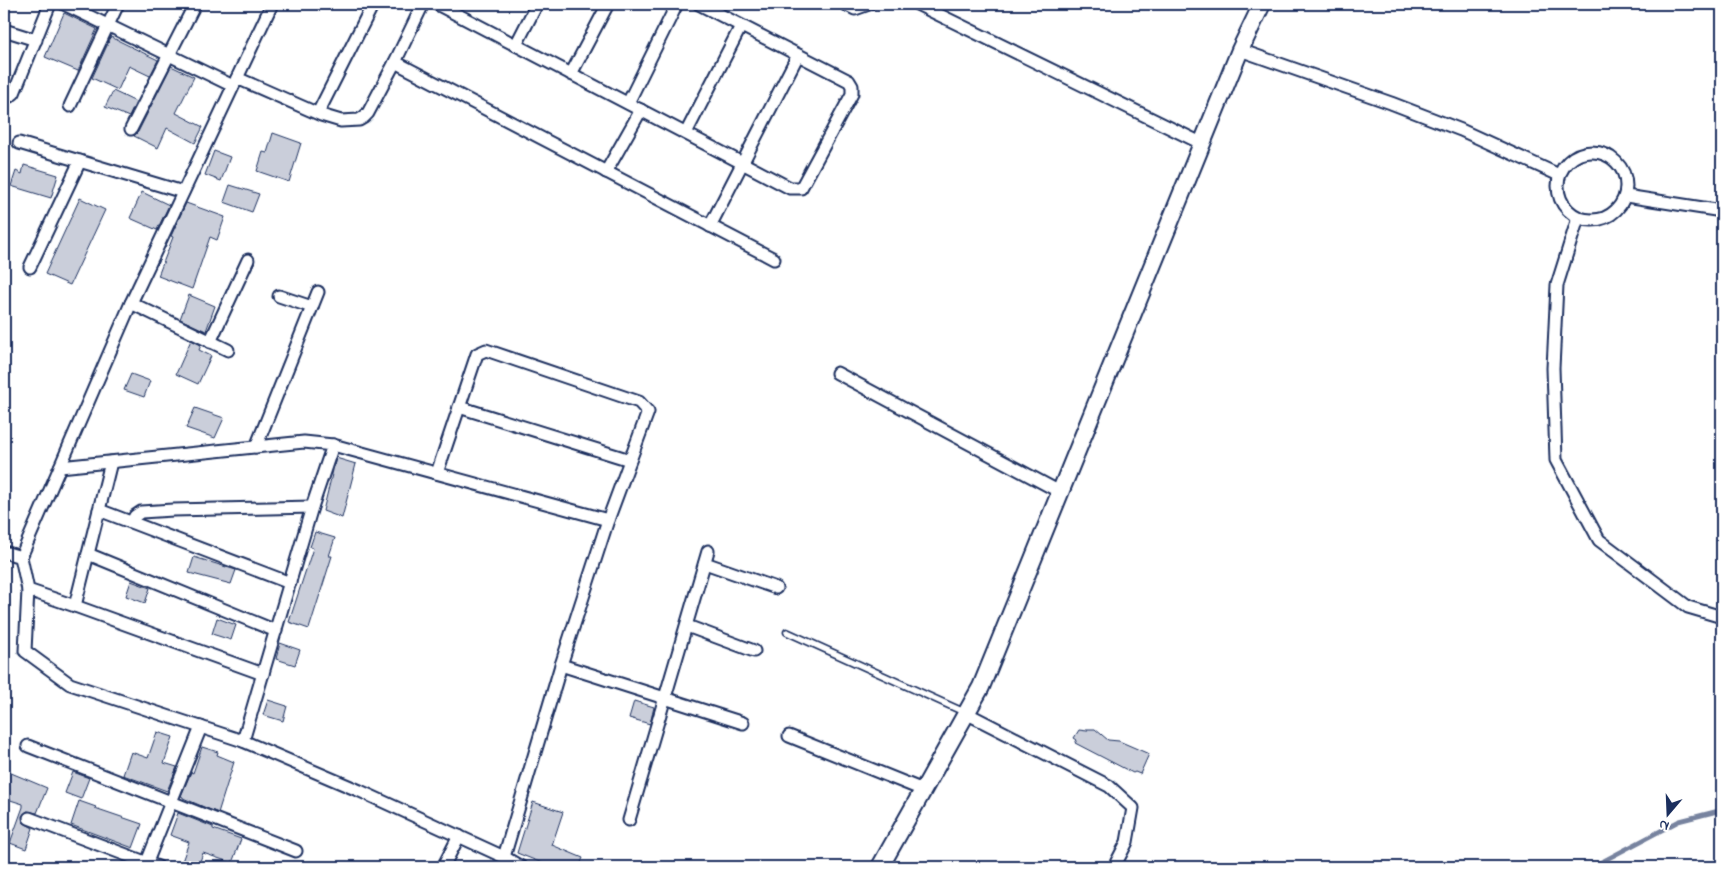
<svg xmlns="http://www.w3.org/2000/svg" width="1726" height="871" font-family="'Indie Flower',sans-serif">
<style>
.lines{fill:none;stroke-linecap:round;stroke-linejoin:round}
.stream{stroke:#77839f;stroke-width:4.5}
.building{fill:#caceda;stroke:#1b2f5e}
.lane-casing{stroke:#1b2f5e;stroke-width:9}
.street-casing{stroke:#1b2f5e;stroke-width:15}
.secondary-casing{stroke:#1b2f5e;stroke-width:20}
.lane{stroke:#fff;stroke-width:5.5}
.street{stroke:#fff;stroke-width:11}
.secondary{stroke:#fff;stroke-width:16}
</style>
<rect width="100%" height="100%" fill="#fff"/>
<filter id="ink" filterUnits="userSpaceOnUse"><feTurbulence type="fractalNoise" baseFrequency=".02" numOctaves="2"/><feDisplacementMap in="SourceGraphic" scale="10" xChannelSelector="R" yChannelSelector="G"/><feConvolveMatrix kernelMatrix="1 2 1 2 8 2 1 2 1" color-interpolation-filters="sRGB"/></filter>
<g filter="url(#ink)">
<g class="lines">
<polyline class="stream" points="1592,867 1679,821 1722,810"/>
</g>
<g class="building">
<polygon points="64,13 97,29 78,71 45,57"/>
<polygon points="111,37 158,60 150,76 129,66 118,90 92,78"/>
<polygon points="171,66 194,77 176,113 203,127 195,143 167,128 158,148 134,136 138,132"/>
<polygon points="113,91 136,102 129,117 105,107"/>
<polygon points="273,133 301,143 289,182 257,171 263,152 267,153"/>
<polygon points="214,151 230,157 221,181 205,175"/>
<polygon points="24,165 58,175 51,198 11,186 16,171 22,174"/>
<polygon points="230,185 259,194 252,212 224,202"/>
<polygon points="142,192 169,205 157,230 130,218"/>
<polygon points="80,198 105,210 70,285 45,274"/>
<polygon points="186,203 225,217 217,240 210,237 192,289 158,276 173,237 171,236"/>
<polygon points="189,295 215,306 206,331 180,319"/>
<polygon points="191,340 201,345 199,350 211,356 198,384 176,374"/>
<polygon points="131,374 150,381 144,397 124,390"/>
<polygon points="195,408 224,418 215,438 186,428"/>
<polygon points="336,458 356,464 342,518 323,511"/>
<polygon points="315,532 335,538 329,556 332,556 309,629 289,622 313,548 310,547"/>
<polygon points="194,557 236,570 231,584 189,573"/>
<polygon points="131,581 150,588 145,603 126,596"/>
<polygon points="217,618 236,625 231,640 212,634"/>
<polygon points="280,643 300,650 295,665 276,659"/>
<polygon points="268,700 287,706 283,721 263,715"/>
<polygon points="634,701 654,707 650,724 629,718"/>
<polygon points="1087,729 1095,729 1108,740 1119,741 1149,754 1140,774 1135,772 1133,773 1075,743 1077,740 1074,738 1079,730 1087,731"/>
<polygon points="157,732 173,737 164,763 177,767 167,791 123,775 131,752 148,758"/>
<polygon points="202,747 218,752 217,755 234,762 218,813 183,798 183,797 181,796 191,772 193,773"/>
<polygon points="4,770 47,788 37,813 27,811 22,816 24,823 33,828 26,849 10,843 23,807 23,804 4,798"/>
<polygon points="73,772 89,778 81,799 65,793"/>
<polygon points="79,801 96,807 95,808 142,824 133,848 71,825"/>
<polygon points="533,802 563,812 552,845 583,858 579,867 552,867 517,853"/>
<polygon points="178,813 213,827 213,829 241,839 232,863 203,853 198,867 180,867 189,842 170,835"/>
</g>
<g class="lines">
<defs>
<polyline id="lane" points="787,632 964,712"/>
<g id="street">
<polyline points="64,4 233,86"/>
<polyline points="437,4 790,188 801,188 852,94 852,86 849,81 699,4"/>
<polyline points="845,4 855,9 869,4"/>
<polyline points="917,4 1203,144"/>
<polyline points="4,30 36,40"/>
<polyline points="516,45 537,4"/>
<polyline points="1240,50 1391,103 1461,130 1559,175"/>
<polyline points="395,62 423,4"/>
<polyline points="571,74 608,4"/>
<polyline points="237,78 321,115 341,121 359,120 364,117 368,113 395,62 774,259"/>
<polyline points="4,94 10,96 14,93 50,4"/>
<polyline points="628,103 677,4"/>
<polyline points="70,106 118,4"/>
<polyline points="318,113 373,4"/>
<polyline points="131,129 195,4"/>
<polyline points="686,133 741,26"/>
<polyline points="19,143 183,192"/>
<circle cx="1592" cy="186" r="34"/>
<polyline points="606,172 641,110"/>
<polyline points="1626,196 1722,211"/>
<polyline points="1578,218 1557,285 1553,368 1556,460 1599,540 1688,607 1722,617"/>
<polyline points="710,226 798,55"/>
<polyline points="30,267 80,161"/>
<polyline points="279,296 312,307"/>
<polyline points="131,303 228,350"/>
<polyline points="210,342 248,260"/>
<polyline points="837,373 1060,492"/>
<polyline points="459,407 630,460"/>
<polyline points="333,445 608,520 561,665 504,857"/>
<polyline points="256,447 318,292"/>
<polyline points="111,462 75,606 263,674"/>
<polyline points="60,467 304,442 333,445 312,507 243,741 360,791 504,857 521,867"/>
<polyline points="437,473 477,354 486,350 639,402 648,412 608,520"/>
<polyline points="99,510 290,583"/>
<polyline points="132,522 135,516 141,512 173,510 312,507"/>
<polyline points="4,552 21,557 131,303 272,4"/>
<polyline points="88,554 276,631"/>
<polyline points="21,557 28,590 75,606"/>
<polyline points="705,563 776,588"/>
<polyline points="28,590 25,651 70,684 243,741"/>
<polyline points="687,626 754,651"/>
<polyline points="561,665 743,723"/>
<polyline points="966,713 1109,786 1133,808 1127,842 1114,867"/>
<polyline points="789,736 923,790"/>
<polyline points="28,746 296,851"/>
<polyline points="29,818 158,867"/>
<polyline points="629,820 708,551"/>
<polyline points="145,867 201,727"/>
<polyline points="443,867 459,836"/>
</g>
<polyline id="secondary" points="880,867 981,687 1240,50 1262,4"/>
</defs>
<use href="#lane" class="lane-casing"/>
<use href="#street" class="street-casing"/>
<use href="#secondary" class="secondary-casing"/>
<use href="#lane" class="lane"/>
<use href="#street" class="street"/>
<use href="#secondary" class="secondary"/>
</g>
</g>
<rect width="1726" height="871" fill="none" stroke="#fff" stroke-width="20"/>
<rect x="10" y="10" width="1706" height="851" fill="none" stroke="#1b2f5e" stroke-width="2" filter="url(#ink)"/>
<g transform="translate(1668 814) rotate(199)" stroke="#ffffff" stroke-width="4" paint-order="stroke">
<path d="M0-4L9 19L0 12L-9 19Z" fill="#1b2f5e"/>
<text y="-8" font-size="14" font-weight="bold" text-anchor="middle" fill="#1b2f5e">N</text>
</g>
</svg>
